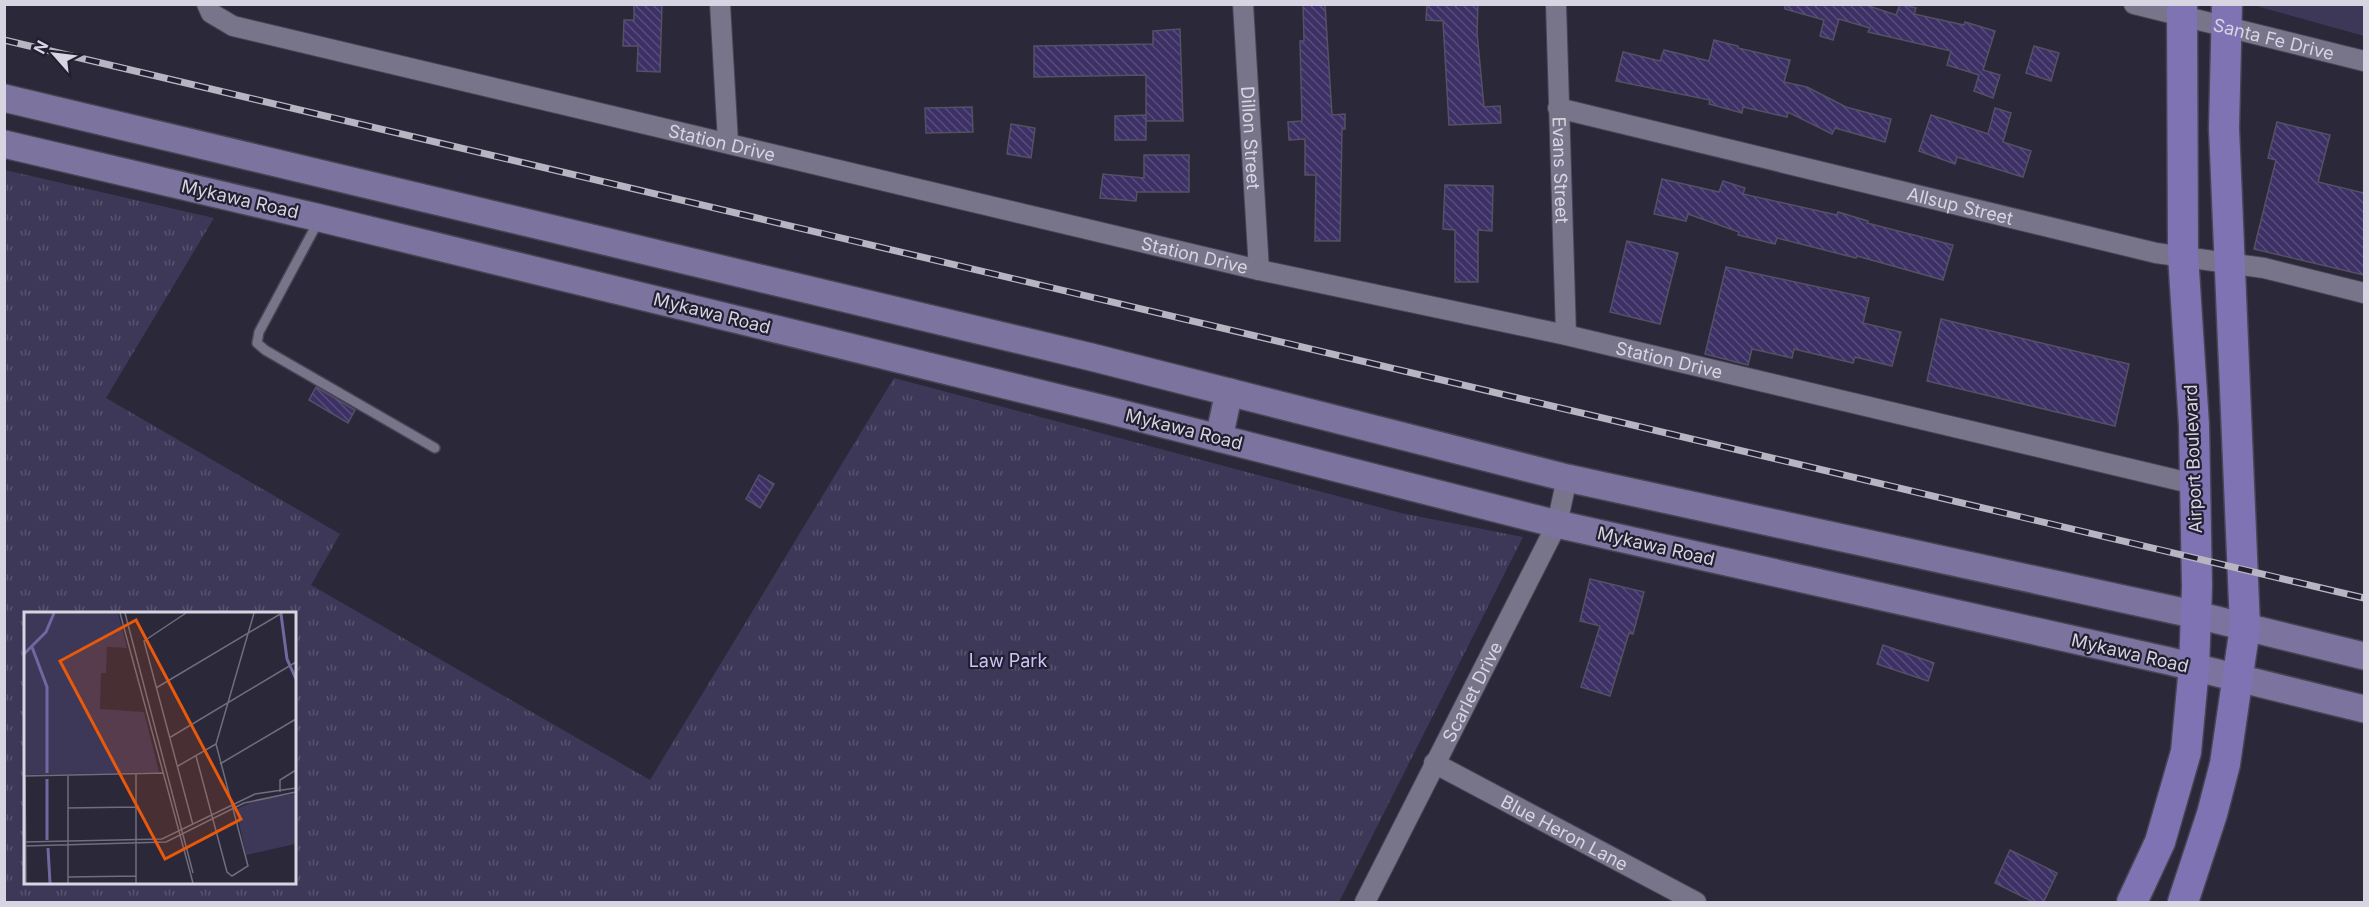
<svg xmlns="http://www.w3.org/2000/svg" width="2369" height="907" font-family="Inter,sans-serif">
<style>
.grass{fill:#3d3857}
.park{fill:url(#park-tufts);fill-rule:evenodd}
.building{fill:url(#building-back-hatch);stroke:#545165;stroke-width:1.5}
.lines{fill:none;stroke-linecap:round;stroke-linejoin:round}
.service-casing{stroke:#474453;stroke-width:12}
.minor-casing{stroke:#474453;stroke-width:22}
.secondary-casing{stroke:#474453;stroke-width:30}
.primary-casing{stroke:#474453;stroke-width:33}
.service{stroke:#78758b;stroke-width:9}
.minor{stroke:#78758b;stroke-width:20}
.secondary{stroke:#7c749f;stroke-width:27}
.primary{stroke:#8073b3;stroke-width:30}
.rail-casing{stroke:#b7b5c2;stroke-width:7}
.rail{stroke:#211f30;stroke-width:4.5;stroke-dasharray:14;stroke-linecap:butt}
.labels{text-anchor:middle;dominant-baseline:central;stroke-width:4.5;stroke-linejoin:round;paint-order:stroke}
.street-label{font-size:18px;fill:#d7d5e1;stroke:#211f30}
.park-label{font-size:18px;fill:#ccc4f8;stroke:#211f30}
.inset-river{fill:none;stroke:#7267a1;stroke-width:3}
.inset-road{fill:none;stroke:#706d7d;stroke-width:1.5}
.view{fill:#e8590c;fill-opacity:0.15;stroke:#e8590c;stroke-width:3}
.inset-edge{fill:none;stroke:#d7d5e1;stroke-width:3}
</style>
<defs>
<pattern id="park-tufts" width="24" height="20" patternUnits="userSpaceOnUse" patternTransform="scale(1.5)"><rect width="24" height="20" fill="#3d3857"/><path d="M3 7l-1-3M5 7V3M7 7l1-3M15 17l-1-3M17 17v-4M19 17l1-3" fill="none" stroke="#58546f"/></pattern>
<pattern id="building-back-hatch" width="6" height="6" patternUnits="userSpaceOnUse" patternTransform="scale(1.5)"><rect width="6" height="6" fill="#3c3065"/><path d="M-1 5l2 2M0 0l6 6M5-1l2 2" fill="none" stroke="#574d7b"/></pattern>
</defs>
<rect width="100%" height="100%" fill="#2b283a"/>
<polygon class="grass" points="2257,5 2364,5 2364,36 2260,7"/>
<path class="park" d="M5 170 214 218 106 398 340 534 311 585 650 780 894 378 1401 513 1523 537 1339 902H5ZM26 613H294V882H26Z"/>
<g class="building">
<polygon points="634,4 662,4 660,72 637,71 638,46 623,46 624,20 634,20"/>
<polygon points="1303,4 1325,4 1332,115 1345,114 1345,129 1342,129 1340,241 1315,241 1316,175 1305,175 1305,139 1289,140 1288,122 1302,121 1300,41 1304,41"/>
<polygon points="1427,4 1478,4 1477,33 1484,107 1500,106 1501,123 1449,125 1443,21 1426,20"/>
<polygon points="1785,4 1863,4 1896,15 1900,4 1916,8 1914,14 1964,25 1965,22 1995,31 1983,70 2000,75 1993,98 1974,91 1979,75 1947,65 1951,51 1868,32 1870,28 1839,19 1833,40 1820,36 1824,20 1785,9"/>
<polygon points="1180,29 1183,121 1146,121 1146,75 1034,77 1034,46 1153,44 1153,31"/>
<polygon points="1714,40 1738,46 1738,48 1790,60 1784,82 1807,87 1846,107 1891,119 1885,142 1835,128 1832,134 1788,112 1787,117 1743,107 1742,113 1709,104 1710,100 1616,81 1623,52 1660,61 1664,50 1709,61"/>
<polygon points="2034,46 2059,53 2051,81 2026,73"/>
<polygon points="972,107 973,132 926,133 925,108"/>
<polygon points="1995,108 2011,113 2003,142 2031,151 2023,177 1957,157 1955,164 1919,151 1931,115 1988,134"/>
<polygon points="1146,115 1146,140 1115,140 1115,116"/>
<polygon points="2277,122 2330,135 2318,182 2364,193 2364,275 2254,249 2276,160 2268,158"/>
<polygon points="1011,124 1035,128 1031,158 1007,154"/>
<polygon points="1144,155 1189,155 1189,192 1137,192 1136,201 1100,198 1103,174 1144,178"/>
<polygon points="1662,179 1719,192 1723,181 1745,188 1743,194 1837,215 1838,212 1868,221 1867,223 1953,245 1943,280 1857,256 1856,258 1777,238 1775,244 1738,235 1739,232 1688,214 1686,221 1654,214"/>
<polygon points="1445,185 1493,186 1492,231 1478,230 1478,282 1455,282 1455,230 1443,229"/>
<polygon points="1627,241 1678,253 1660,324 1610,312"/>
<polygon points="1726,267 1869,298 1863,323 1901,332 1892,366 1855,357 1853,363 1794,349 1792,358 1752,349 1748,365 1705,354"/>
<polygon points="1941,319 2129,364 2115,426 1927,381"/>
<polygon points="316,387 355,410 348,423 309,400"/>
<polygon points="759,475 774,484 760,508 746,499"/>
<polygon points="1590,579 1644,592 1633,634 1629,633 1610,696 1581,687 1600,626 1580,621"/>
<polygon points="1883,645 1934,663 1928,681 1877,664"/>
<polygon points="2010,850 2057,873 2043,903 2035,903 1995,883"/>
</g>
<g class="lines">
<defs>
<polyline id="service" points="319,220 259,332 257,343 265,350 435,448"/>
<g id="minor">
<path id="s1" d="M207 4 211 13 233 26 1259 270 1566 335 2194 484"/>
<polyline points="720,4 728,142"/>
<path id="s2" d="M1243 4 1259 270"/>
<path id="s3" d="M1556 4 1566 335"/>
<path id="s4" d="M2134 4 2364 61"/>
<path id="s5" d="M1558 108 2156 253 2264 268 2364 293"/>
<path id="s6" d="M1434 763 1696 902"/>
<path id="s7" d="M1365 902 1557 524 1567 478"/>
</g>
<g id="secondary">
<polyline points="4,98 1091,357 1567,478 2197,615 2364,656"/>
<polyline points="4,144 320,218 1108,410 1557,524 2169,661 2364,709"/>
<polyline points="1219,438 1229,392"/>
</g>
<g id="primary">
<polyline points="2132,902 2160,842 2186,752 2194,667 2197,587 2194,425 2183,255 2182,4"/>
<polyline points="2183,902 2212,814 2225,764 2245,627 2224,128 2227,4"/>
</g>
</defs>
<use href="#service" class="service-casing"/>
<use href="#minor" class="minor-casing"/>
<use href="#secondary" class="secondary-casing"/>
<use href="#primary" class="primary-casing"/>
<use href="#service" class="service"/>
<use href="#minor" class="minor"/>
<use href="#secondary" class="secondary"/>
<use href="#primary" class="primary"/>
<defs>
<polyline id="rail" points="4,40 2364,598"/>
</defs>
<use href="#rail" class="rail-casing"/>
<use href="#rail" class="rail"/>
</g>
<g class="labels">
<g class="street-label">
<text stroke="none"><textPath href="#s4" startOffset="144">Santa Fe Drive</textPath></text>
<text stroke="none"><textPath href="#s2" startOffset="134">Dillon Street</textPath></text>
<text stroke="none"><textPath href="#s1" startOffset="538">Station Drive</textPath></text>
<text stroke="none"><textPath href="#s3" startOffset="166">Evans Street</textPath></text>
<text transform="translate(240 199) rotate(13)">Mykawa Road</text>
<text stroke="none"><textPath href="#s5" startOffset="414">Allsup Street</textPath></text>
<text stroke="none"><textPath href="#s1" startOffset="1024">Station Drive</textPath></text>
<text transform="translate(712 313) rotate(14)">Mykawa Road</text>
<text stroke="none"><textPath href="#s1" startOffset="1510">Station Drive</textPath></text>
<text transform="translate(1184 429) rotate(14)">Mykawa Road</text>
<text transform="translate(2193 459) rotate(-92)">Airport Boulevard</text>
<text transform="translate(1656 546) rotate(13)">Mykawa Road</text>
<text transform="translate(2130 653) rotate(13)">Mykawa Road</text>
<text stroke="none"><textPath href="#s7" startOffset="236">Scarlet Drive</textPath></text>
<text stroke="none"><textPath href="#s6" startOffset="148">Blue Heron Lane</textPath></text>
</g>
<g class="park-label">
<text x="1008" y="660">Law Park</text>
</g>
</g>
<g transform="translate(24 612)">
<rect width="272" height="272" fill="#2b283a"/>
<path d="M271 182V232L222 243 212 197 233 188Z" fill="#3d3857"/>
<path d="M0 1H94L103 36 83 35 82 61H77L76 97 120 100 135 160 0 163Z" fill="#3d3857"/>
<path class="inset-river" d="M257 2 263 47 272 67M8 35 23 75V161M0 42 22 20 30 1M23 167V228M24 236 26 271"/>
<path class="inset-road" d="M96 1 169 271M101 1 169 261M162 1 120 29 169 213M132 76 258 1M145 126 272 50M172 144 203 260 208 264 224 254 192 132 230 1M196 152 272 107M154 154 192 132M112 162V271M0 164 140 161M1 164 2 271M44 164V271M256 180V168L272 158M44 196 112 195M0 230 138 227 231 182 272 176M0 234 142 230 220 191 272 180M44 265 112 264"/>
<path class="view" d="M112 8 217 207 141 247 36 49Z"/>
<rect width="272" height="272" class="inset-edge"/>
</g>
<rect width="2369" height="907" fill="none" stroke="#d7d5e1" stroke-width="12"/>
<g transform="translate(54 54) rotate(298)" stroke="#211f30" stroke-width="4.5" paint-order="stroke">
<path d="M0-4.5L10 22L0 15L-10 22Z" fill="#d7d5e1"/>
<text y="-9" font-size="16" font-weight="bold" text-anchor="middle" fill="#d7d5e1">N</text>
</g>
</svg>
